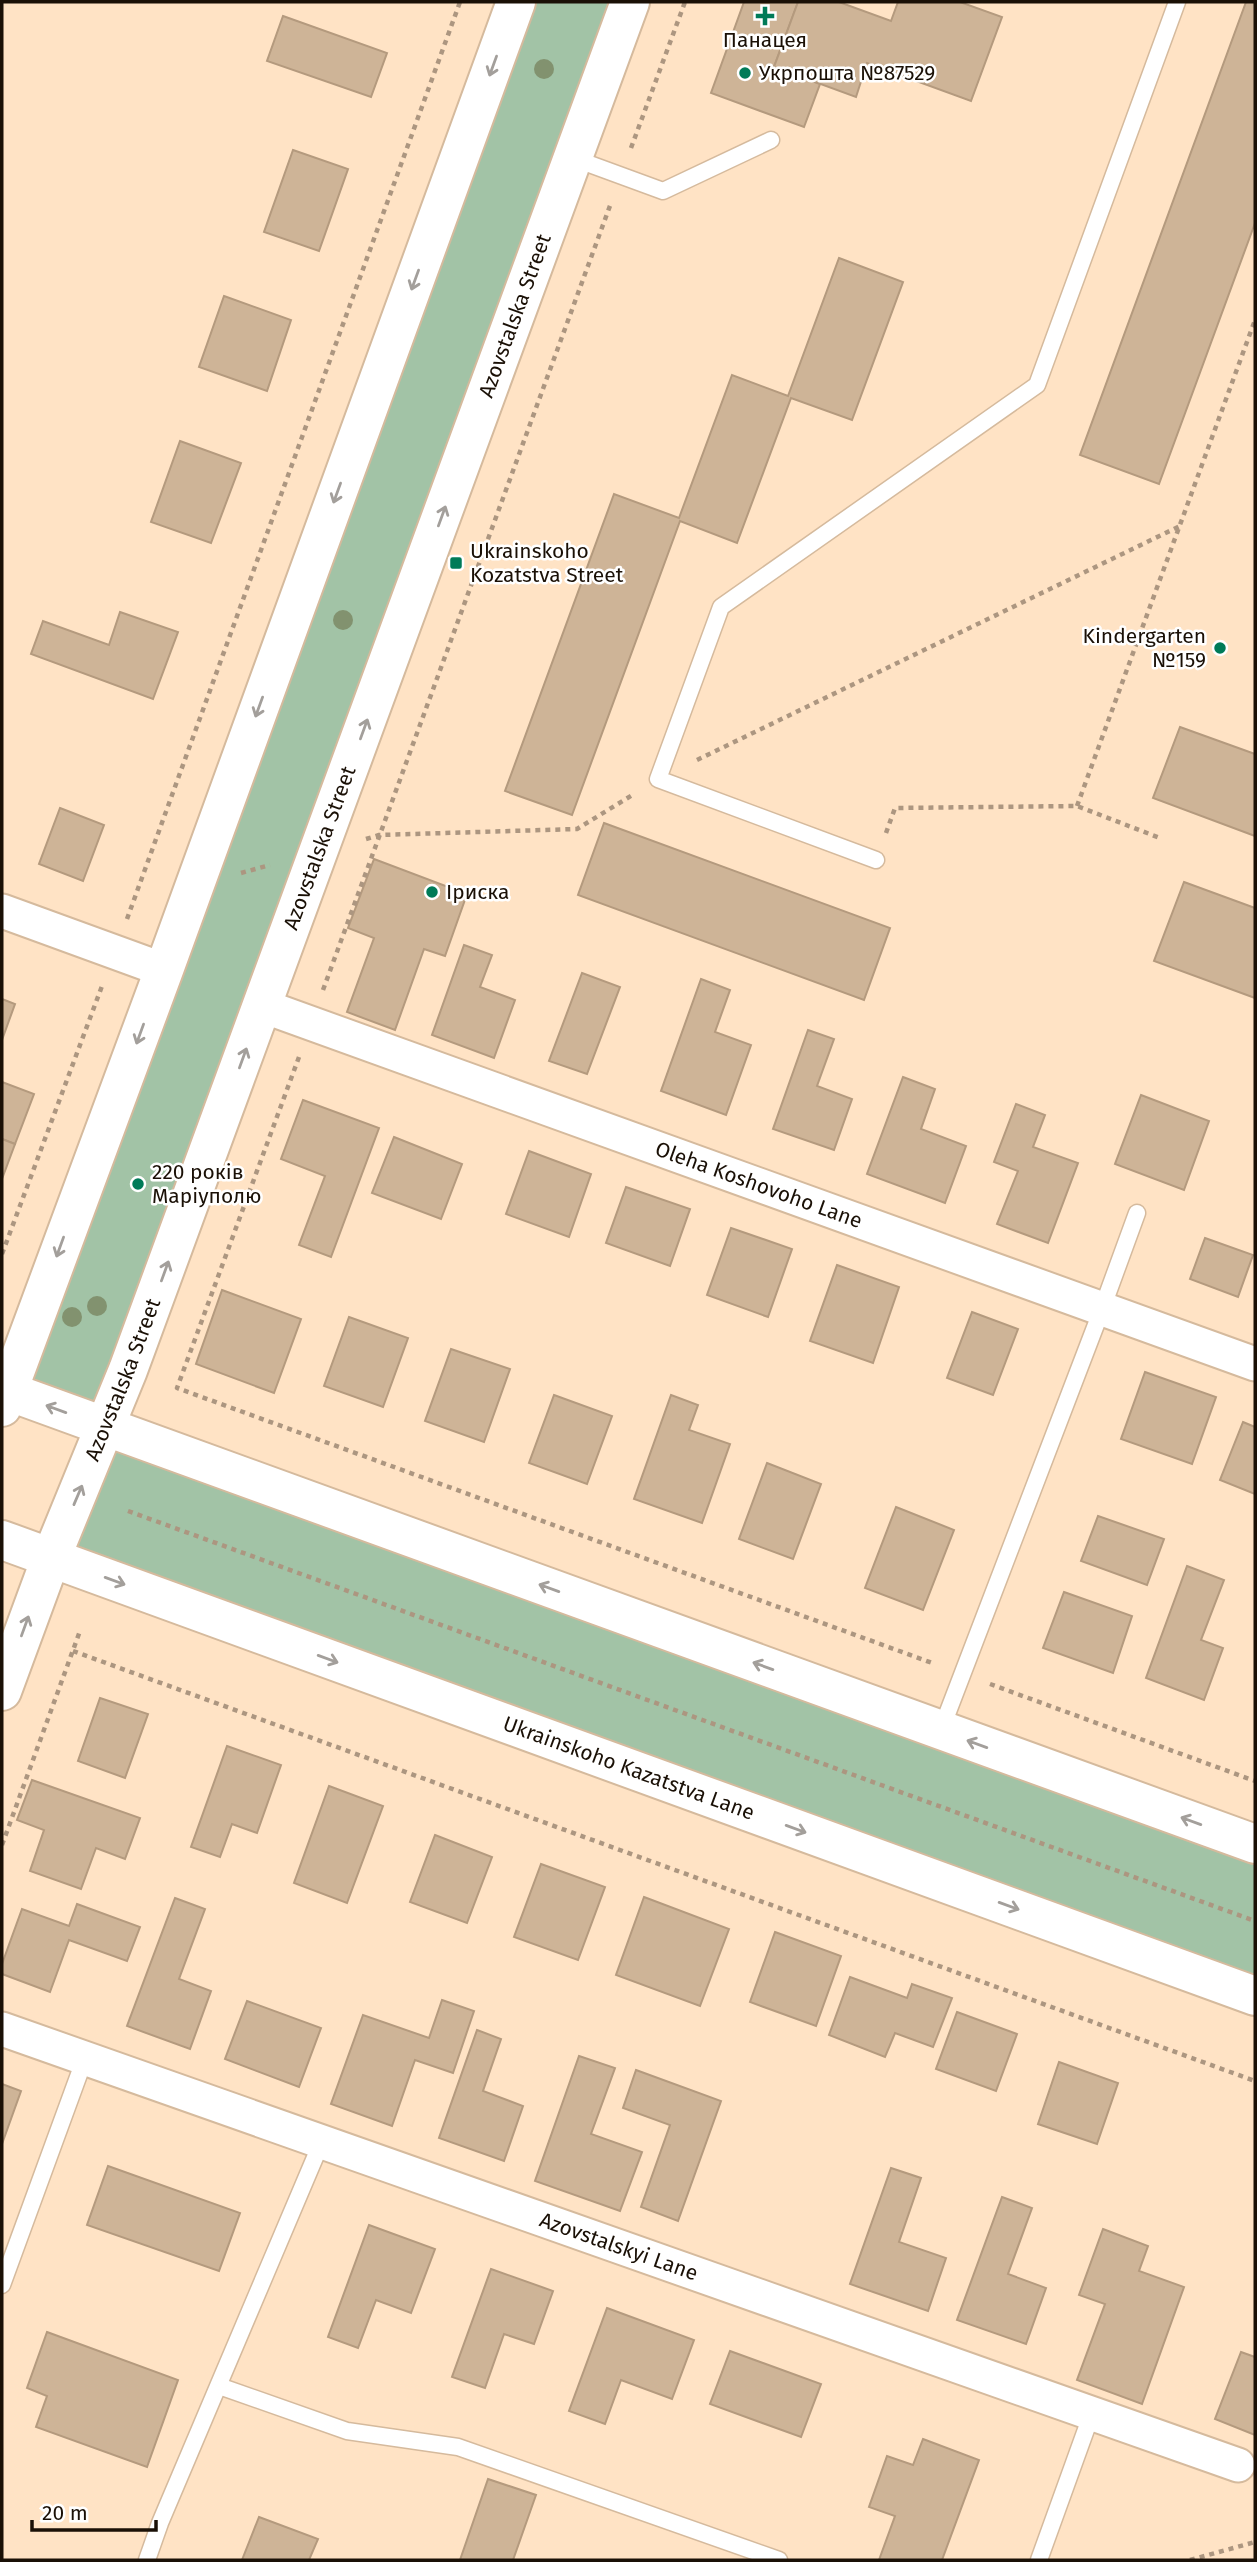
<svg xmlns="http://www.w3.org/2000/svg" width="1257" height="2562" font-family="'Fira Sans',sans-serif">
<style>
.green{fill:#a2c3a6}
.building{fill:#ceb497;stroke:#b49a7e;stroke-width:2}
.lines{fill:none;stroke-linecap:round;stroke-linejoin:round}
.service-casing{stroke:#d5ba9d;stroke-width:19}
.minor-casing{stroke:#d5ba9d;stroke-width:37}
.tertiary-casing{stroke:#d5ba9d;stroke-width:42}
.path{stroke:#ac9680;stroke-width:4.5;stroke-dasharray:5 5;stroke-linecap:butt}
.service{stroke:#fff;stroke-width:16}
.minor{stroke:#fff;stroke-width:33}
.tertiary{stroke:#fff;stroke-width:38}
.tree{fill:#82926f}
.oneway{stroke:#a39f9b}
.poi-dot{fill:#007b58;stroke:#fff;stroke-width:2.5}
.labels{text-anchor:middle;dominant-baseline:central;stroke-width:5;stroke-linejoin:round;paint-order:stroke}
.poi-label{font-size:21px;fill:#1a1006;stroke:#fff;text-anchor:start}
.street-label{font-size:21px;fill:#1a1006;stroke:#fff}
</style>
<rect width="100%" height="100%" fill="#ffe3c5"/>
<g class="green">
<polygon points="526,2 617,2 99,1411 21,1382"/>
<polygon points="117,1446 1255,1859 1255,1984 71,1551"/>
</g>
<g class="building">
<polygon points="744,2 798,2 774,67 820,84 804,127 711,93"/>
<polygon points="798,2 839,2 891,21 898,2 960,2 1002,17 971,101 867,63 856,97 774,67"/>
<polygon points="1246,2 1255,2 1255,223 1159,484 1080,455"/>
<polygon points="283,16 387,53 371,97 267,61"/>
<polygon points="293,150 348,169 319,251 264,232"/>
<polygon points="839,258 903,282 852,420 791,398 737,543 680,521 572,815 505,791 614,494 679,518 732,375 788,396"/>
<polygon points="224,296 291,320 267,391 199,367"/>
<polygon points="180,441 241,463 211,543 151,522"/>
<polygon points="120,612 178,632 153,699 31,654 43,621 109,645"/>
<polygon points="1180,727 1255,754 1255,836 1153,798"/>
<polygon points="60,808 104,825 83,881 39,864"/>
<polygon points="604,823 890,928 864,1000 578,895"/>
<polygon points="374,859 467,894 445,956 424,949 395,1030 347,1012 374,938 348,928"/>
<polygon points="1184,882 1255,908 1255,998 1154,961"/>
<polygon points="464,945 492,955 480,987 515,1000 494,1058 432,1035"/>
<polygon points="582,973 620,987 587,1074 549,1061"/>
<polygon points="701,979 730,990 715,1032 751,1045 726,1115 661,1091"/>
<polygon points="2,999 15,1004 2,1040"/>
<polygon points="808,1030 834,1039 817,1086 852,1099 834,1150 773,1129"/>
<polygon points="903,1077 935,1089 921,1129 966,1146 945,1203 867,1174"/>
<polygon points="2,1082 34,1094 15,1144 2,1139"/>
<polygon points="1141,1095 1209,1121 1184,1190 1115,1164"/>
<polygon points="303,1100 379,1128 331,1257 299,1245 325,1176 281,1159"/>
<polygon points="1016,1104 1045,1115 1033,1147 1078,1163 1048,1243 997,1224 1018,1171 994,1162"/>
<polygon points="394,1137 462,1164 441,1219 372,1193"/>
<polygon points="2,1139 15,1144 2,1179"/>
<polygon points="529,1151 591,1174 569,1237 506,1214"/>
<polygon points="626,1187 690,1209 670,1266 606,1243"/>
<polygon points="731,1228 792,1249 768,1317 707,1295"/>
<polygon points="1205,1238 1253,1255 1238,1297 1190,1279"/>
<polygon points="837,1265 899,1287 873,1363 810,1341"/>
<polygon points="222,1290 301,1319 274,1393 196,1364"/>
<polygon points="972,1312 1018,1329 993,1395 947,1378"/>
<polygon points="349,1317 408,1338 383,1407 324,1386"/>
<polygon points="451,1349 510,1369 484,1442 425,1421"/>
<polygon points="1145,1372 1216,1397 1192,1464 1121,1439"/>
<polygon points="554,1395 612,1416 587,1484 529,1463"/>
<polygon points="671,1395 698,1405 689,1430 730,1444 702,1523 634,1499"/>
<polygon points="1243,1422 1255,1427 1255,1494 1220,1480"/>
<polygon points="767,1463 821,1484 793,1559 739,1539"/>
<polygon points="896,1507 954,1530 923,1610 865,1588"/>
<polygon points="1098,1516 1164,1539 1147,1585 1081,1561"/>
<polygon points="1187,1566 1224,1580 1201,1640 1223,1648 1204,1700 1146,1678"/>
<polygon points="1064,1592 1132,1616 1113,1673 1043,1648"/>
<polygon points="100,1698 148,1714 125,1778 78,1761"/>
<polygon points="227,1746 281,1765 257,1833 232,1824 220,1857 191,1847"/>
<polygon points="32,1780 140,1818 125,1859 96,1848 81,1889 30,1871 44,1830 17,1820"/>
<polygon points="329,1786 383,1806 347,1903 294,1883"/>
<polygon points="435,1835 492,1857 467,1923 410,1902"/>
<polygon points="541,1864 605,1887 578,1960 514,1937"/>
<polygon points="644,1897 729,1929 700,2006 616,1975"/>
<polygon points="175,1898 205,1909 179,1979 211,1991 190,2049 127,2026"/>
<polygon points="77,1904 140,1927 127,1961 69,1940 50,1992 2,1974 2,1964 22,1909 69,1926"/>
<polygon points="775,1932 841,1956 816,2026 750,2002"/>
<polygon points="850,1977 907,1998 912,1984 952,1998 933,2047 895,2033 885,2057 829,2035"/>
<polygon points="442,2000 474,2011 453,2073 415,2060 392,2126 331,2104 363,2015 429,2038"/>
<polygon points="247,2001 321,2028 299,2087 225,2059"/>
<polygon points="957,2012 1017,2034 996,2091 936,2069"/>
<polygon points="477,2030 501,2039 483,2091 523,2106 504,2161 439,2138"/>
<polygon points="579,2056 615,2068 591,2134 642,2152 620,2211 535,2181"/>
<polygon points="1059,2062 1118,2083 1097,2144 1038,2124"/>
<polygon points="636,2070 721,2101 678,2221 641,2207 670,2125 623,2108"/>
<polygon points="2,2084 21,2091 2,2144"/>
<polygon points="108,2166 240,2213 219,2271 87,2225"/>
<polygon points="891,2168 921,2178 899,2242 946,2258 928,2311 850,2284"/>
<polygon points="1002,2197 1032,2208 1008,2274 1046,2288 1026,2344 957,2320"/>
<polygon points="369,2225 435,2249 411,2313 376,2300 358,2348 328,2337"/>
<polygon points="1103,2229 1148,2246 1139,2271 1184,2287 1142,2404 1077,2380 1105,2304 1079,2295"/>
<polygon points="491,2269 553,2291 534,2344 504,2334 485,2388 452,2377"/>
<polygon points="607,2308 694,2340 672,2399 621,2380 605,2424 569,2411"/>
<polygon points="47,2332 178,2380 147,2467 36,2427 47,2396 27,2388"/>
<polygon points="730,2351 821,2384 801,2437 710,2404"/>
<polygon points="1241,2352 1255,2357 1255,2435 1215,2419"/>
<polygon points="923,2439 979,2460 942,2560 879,2560 895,2516 869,2507 887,2456 913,2465"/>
<polygon points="488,2479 536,2495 513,2560 460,2560"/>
<polygon points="259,2517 318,2539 309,2560 242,2560"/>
</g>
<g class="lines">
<defs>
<g id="service">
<polyline points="573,158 663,191 771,140"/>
<polyline points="876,860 658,779 721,607 1037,385 1177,2"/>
<polyline points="941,1730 1102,1309 1137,1213"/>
<polyline points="2,2285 85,2058"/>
<polyline points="219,2386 347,2431 458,2447 779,2560"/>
<polyline points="147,2560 160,2523 322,2141"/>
<polyline points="1039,2560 1092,2413"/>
</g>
<g id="minor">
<polyline points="2,911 164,970"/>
<path id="s1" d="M263 1006 1255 1364"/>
<path id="s2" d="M2 2029 1238 2465"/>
</g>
<g id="tertiary">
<polyline points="2,1389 1255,1844"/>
<polyline points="2,1407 164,970 516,2"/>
<path id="s3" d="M2 1540 1255 1996"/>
<path id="s4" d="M2 1691 51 1558 128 1370 630 2"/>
</g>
</defs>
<use href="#service" class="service-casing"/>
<use href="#minor" class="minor-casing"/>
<use href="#tertiary" class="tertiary-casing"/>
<g class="path">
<polyline points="631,148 685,2"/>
<polyline points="697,760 1180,526"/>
<polyline points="1077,806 1255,320"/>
<polyline points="886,833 895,808 1077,806 1160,838"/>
<polyline points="366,839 379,835 577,829 634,794"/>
<polyline points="241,873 270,865"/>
<polyline points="127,919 460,2"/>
<polyline points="323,990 611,203"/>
<polyline points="299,1057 177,1388 935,1664"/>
<polyline points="2,1254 102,986"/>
<polyline points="128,1511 1255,1921"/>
<polyline points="73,1651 1255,2081"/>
<polyline points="990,1684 1255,1781"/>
<polyline points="2,1845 80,1631"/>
<polyline points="1190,2560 1255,2542"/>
</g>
<use href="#service" class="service"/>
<use href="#minor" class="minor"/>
<use href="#tertiary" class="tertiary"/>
</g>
<g class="tree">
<circle cx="544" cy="69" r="10"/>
<circle cx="343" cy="620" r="10"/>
<circle cx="97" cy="1306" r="10"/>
<circle cx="72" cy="1317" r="10"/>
</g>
<defs><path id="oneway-shaft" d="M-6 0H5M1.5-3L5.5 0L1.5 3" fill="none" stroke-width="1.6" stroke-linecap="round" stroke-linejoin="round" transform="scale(1.75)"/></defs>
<g class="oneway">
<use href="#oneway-shaft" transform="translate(493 66) rotate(110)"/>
<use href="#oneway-shaft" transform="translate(415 280) rotate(110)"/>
<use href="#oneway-shaft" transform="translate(337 493) rotate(110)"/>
<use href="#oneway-shaft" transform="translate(442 516) rotate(-70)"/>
<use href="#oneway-shaft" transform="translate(259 707) rotate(110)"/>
<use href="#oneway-shaft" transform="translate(364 729) rotate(-70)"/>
<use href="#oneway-shaft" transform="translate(140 1034) rotate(110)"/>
<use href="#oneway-shaft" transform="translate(243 1058) rotate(-70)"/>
<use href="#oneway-shaft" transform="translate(60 1247) rotate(110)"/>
<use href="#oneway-shaft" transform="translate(165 1271) rotate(-70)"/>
<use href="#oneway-shaft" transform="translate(56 1409) rotate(-160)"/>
<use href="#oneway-shaft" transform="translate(78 1495) rotate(-67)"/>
<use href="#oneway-shaft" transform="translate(115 1581) rotate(20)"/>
<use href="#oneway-shaft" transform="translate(549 1588) rotate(-160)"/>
<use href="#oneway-shaft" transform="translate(25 1626) rotate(-70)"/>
<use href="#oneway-shaft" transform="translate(328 1659) rotate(20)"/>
<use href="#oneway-shaft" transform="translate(763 1666) rotate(-160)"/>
<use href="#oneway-shaft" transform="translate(977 1744) rotate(-160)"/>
<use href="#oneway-shaft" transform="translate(1191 1821) rotate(-160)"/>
<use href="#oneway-shaft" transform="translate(796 1829) rotate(20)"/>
<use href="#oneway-shaft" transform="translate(1009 1906) rotate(20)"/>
</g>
<g class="poi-dot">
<path d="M761.5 5.5h7v7h7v7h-7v7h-7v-7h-7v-7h7z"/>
<circle cx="745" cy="73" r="7"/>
<rect x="449" y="556" width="14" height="14" rx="3.5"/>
<circle cx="1220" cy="648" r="7"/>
<circle cx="432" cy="892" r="7"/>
<circle cx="138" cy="1184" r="7"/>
</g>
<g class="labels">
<g class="poi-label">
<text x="765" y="40" text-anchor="middle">Панацея</text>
<text x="759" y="73">Укрпошта №87529</text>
<text x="470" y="551">Ukrainskoho<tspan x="470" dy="24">Kozatstva Street</tspan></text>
<text x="1206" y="636" text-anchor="end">Kindergarten<tspan x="1206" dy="24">№159</tspan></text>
<text x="446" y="892">Іриска</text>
<text x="152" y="1172">220 років<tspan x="152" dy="24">Маріуполю</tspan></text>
</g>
<g class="street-label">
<text stroke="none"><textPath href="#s4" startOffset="1468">Azovstalska Street</textPath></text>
<text stroke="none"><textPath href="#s4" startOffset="901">Azovstalska Street</textPath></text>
<text stroke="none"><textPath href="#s1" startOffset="527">Oleha Koshovoho Lane</textPath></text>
<text stroke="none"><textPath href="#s4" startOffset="334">Azovstalska Street</textPath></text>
<text stroke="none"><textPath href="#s3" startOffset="667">Ukrainskoho Kazatstva Lane</textPath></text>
<text stroke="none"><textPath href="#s2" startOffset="654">Azovstalskyi Lane</textPath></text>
</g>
</g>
<rect width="1257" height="2562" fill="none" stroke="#1a1006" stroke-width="7"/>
<path d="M32 2520v10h124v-10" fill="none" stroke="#1a1006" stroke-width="3.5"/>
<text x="42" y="2520" font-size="21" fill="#1a1006" stroke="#ffffff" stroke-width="5" paint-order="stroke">20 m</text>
</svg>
